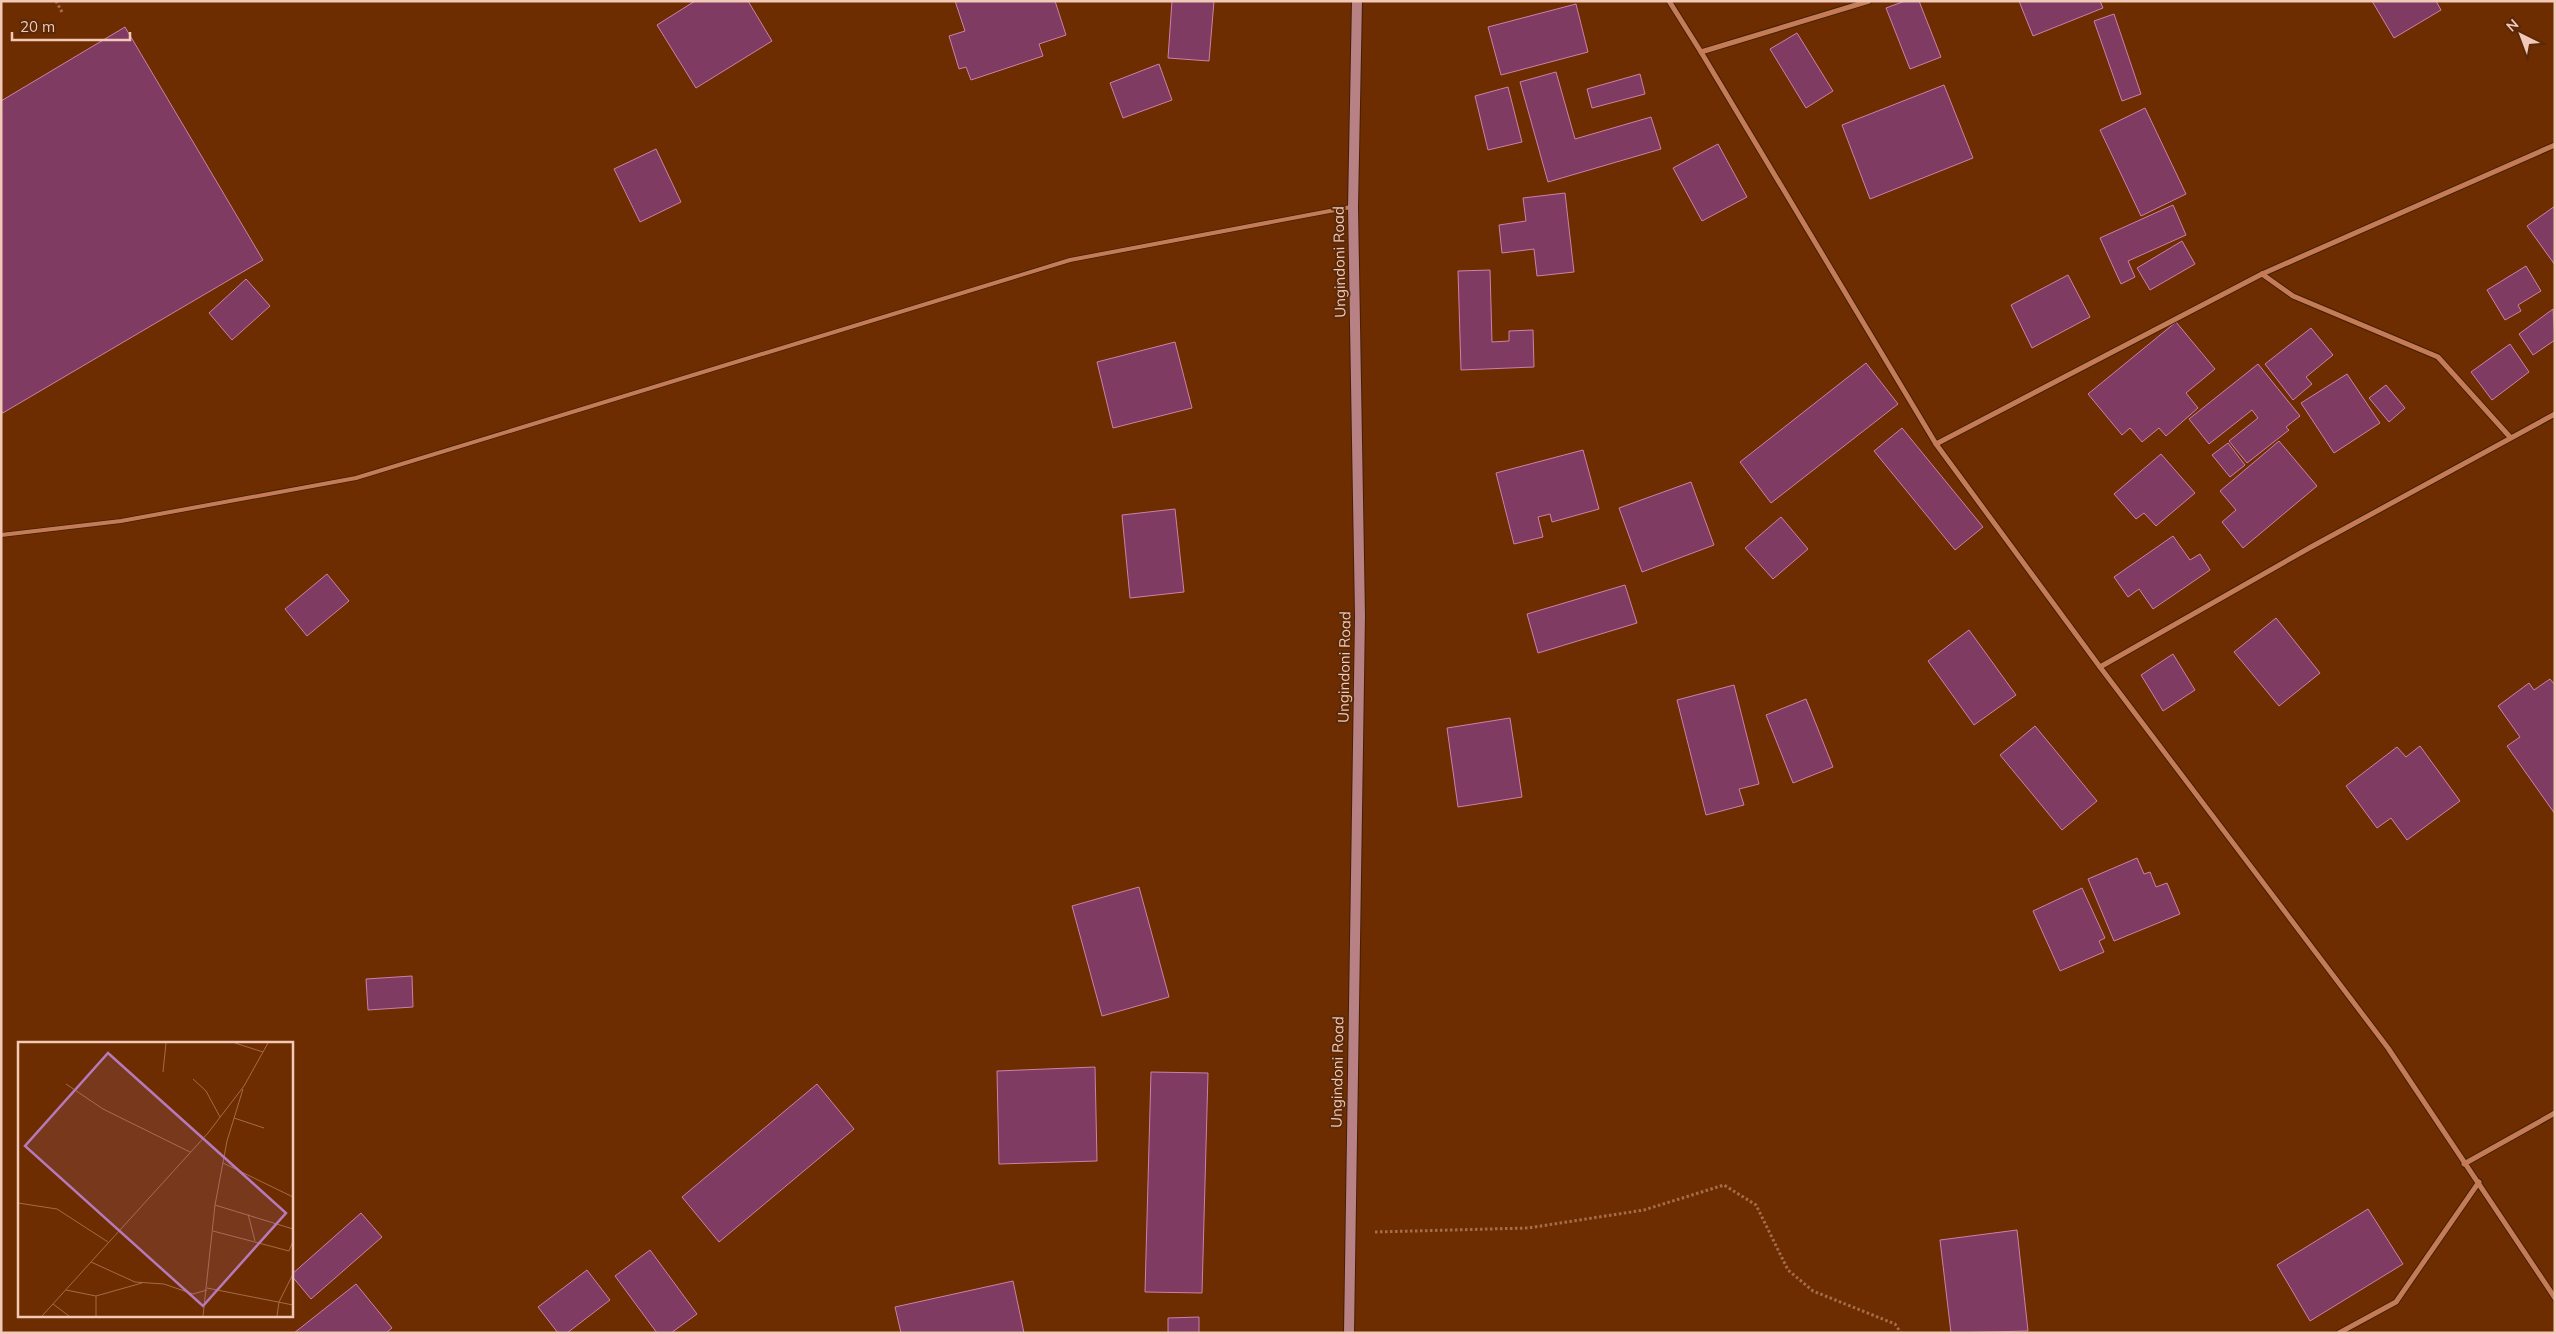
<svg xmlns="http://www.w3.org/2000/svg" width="2556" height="1334" font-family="Mulish,sans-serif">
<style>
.building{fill:#7f3b61;stroke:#cc81a8}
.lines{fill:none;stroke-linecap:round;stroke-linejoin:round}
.service-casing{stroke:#421f0a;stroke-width:5.5}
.minor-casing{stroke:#421f0a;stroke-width:7}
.secondary-casing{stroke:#421f0a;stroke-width:12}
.path{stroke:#a46d4b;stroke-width:3;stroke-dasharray:2.5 2.5;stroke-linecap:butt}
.service{stroke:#c57c56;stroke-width:4}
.minor{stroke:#c57c56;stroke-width:5}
.secondary{stroke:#b88183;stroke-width:10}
.labels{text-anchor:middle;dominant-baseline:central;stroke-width:4;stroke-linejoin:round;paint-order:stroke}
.street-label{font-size:15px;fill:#f1c9b6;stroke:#5a290a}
.inset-road{fill:none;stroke:#a26b49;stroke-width:1}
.view{fill:#b67aba;fill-opacity:0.15;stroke:#b67aba;stroke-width:2.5}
.inset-edge{fill:none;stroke:#f1c9b6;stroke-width:2.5}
</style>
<rect width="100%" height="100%" fill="#6e2d00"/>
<g class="building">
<polygon points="695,1 748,1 772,41 696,88 657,25"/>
<polygon points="955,1 1055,1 1066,35 1039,44 1043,56 971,80 966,67 959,69 949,36 965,31"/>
<polygon points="1172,1 1214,1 1209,61 1168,58"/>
<polygon points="1905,1 1919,1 1941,57 1910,69 1886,8"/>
<polygon points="2019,1 2100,1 2103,8 2033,36"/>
<polygon points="2372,1 2436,1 2441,10 2394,38"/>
<polygon points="1576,4 1588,52 1501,75 1488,27"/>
<polygon points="2114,14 2141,94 2122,101 2094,21"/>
<polygon points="125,27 263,260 1,414 1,101"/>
<polygon points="1797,33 1833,91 1806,108 1770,49"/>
<polygon points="1159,64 1172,100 1123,118 1110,83"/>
<polygon points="1556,72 1575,139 1651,117 1661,149 1548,182 1520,82"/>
<polygon points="1640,74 1645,94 1592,108 1587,89"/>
<polygon points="1944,85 1973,158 1870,199 1842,125"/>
<polygon points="1508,87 1522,142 1488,150 1475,96"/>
<polygon points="2145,108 2186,194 2141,216 2100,130"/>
<polygon points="1718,144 1747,197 1702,221 1673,168"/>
<polygon points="656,149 681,202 640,222 614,169"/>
<polygon points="1565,193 1574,272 1537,276 1534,249 1502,253 1499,225 1526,221 1523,198"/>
<polygon points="2173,205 2186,235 2128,261 2135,277 2121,284 2100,238"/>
<polygon points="2555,206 2555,265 2527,226"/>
<polygon points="2182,241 2195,264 2150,290 2137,268"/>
<polygon points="2526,266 2541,291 2518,305 2521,311 2505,320 2487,290"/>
<polygon points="1490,270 1492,342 1509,341 1509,331 1533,330 1534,367 1461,370 1458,271"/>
<polygon points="2068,275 2090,317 2032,348 2011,305"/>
<polygon points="246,279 270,306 232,340 209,313"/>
<polygon points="2553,309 2555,340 2533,355 2519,334"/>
<polygon points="2176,322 2215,369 2186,393 2198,408 2166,436 2159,428 2142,442 2130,428 2122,435 2088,394"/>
<polygon points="2311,328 2333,355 2306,377 2312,384 2293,400 2265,364"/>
<polygon points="1175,342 1192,408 1113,428 1097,362"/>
<polygon points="2510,344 2529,372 2492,400 2471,372"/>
<polygon points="1866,363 1898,404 1771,503 1740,462"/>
<polygon points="2258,364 2300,416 2286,427 2289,430 2247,463 2229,441 2258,418 2252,410 2209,444 2189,419"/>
<polygon points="2347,374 2380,423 2334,453 2301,403"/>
<polygon points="2386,385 2405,408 2389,422 2369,398"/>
<polygon points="1902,428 1983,527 1955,550 1874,451"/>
<polygon points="2279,441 2317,486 2243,548 2222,522 2236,510 2220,491"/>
<polygon points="2228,443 2245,465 2230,477 2212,455"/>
<polygon points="1583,450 1599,509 1552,522 1550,514 1538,517 1543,537 1514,544 1496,473"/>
<polygon points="2161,454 2195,493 2156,526 2144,513 2136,519 2114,494"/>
<polygon points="1691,482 1714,545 1642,572 1619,508"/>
<polygon points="1175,509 1184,592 1130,598 1122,515"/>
<polygon points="1781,517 1808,549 1773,579 1745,548"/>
<polygon points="2173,536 2190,560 2200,554 2210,570 2153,609 2139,589 2128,597 2114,577"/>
<polygon points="327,574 349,601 307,636 285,609"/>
<polygon points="1625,585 1637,623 1538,653 1527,614"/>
<polygon points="2276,618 2320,673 2279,706 2234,652"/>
<polygon points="1969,630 2016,695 1974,725 1928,661"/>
<polygon points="2173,654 2195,690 2163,711 2141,675"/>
<polygon points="2550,679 2555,685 2555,814 2507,746 2520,737 2498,706 2529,683 2534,690"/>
<polygon points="1734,685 1759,784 1739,789 1744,805 1706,815 1677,700"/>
<polygon points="1806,699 1833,767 1793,783 1766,715"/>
<polygon points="1510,718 1522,797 1458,807 1447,728"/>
<polygon points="2035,726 2097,801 2062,830 2000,755"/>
<polygon points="2420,746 2460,801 2407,840 2391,818 2377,828 2346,786 2397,747 2406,757"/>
<polygon points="2137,858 2144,874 2150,872 2156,887 2167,883 2180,914 2114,941 2088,879"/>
<polygon points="1139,887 1169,997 1102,1016 1072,906"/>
<polygon points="2082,888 2105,938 2099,941 2104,952 2060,971 2033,911"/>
<polygon points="412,976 413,1007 368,1010 366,979"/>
<polygon points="1095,1067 1097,1161 999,1164 997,1071"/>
<polygon points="1151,1072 1208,1073 1202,1293 1145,1292"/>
<polygon points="817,1084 854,1129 719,1242 682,1197"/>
<polygon points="2368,1209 2403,1264 2310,1321 2277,1265"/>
<polygon points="361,1213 382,1237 311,1299 291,1275"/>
<polygon points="2017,1230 2028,1331 1951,1333 1940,1240"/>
<polygon points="650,1250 697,1314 671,1333 657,1333 615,1276"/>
<polygon points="587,1270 610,1300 567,1333 558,1333 538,1307"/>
<polygon points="1013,1281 1024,1333 901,1333 895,1307"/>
<polygon points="356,1284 392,1328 386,1333 294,1333"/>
<polygon points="1199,1317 1199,1333 1168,1333 1168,1318"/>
</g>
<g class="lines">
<defs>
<polyline id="service" points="1,535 121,521 356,478 1070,260 1351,207"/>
<g id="minor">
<polyline points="1669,1 1701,52 1936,444 2100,667 2388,1048 2555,1298"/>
<polyline points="1701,52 1869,1"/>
<polyline points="2262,274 2293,296 2438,357 2510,437"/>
<polyline points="1936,444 2262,274 2555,145"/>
<polyline points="2100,667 2311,547 2555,414"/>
<polyline points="2464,1164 2555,1113"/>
<polyline points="2339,1333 2396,1302 2479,1182"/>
</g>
<polyline id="secondary" points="1349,1333 1360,616 1353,207 1357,1"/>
</defs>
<use href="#service" class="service-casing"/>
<use href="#minor" class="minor-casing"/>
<use href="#secondary" class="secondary-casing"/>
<g class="path">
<polyline points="56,1 63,14"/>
<polyline points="1375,1232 1528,1228 1644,1210 1724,1185 1756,1205 1788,1270 1813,1291 1895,1324 1901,1333"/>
</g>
<use href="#service" class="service"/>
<use href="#minor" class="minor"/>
<use href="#secondary" class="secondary"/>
</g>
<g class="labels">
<g class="street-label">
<text transform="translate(1339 262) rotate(-91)">Ungindoni Road</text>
<text transform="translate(1344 667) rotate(-89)">Ungindoni Road</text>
<text transform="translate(1337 1072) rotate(-89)">Ungindoni Road</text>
</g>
</g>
<g transform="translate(18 1042)">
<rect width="275" height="275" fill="#6e2d00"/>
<path class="inset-road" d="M217 1 245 10M145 30 148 1M175 37 188 49 202 75M48 42 85 67 172 110M216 76 246 86M205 121 275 155M0 161 39 167 90 200M197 163 275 187M230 172 237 199M195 189 271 209 275 199M73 220 117 240 146 242 175 252 189 248M189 246 275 263M48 248 78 254 124 241M78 254V274M35 262 51 274M24 274 190 91 226 44 250 1M185 274 197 163 209 99 225 47M259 274 261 260 275 232"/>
<path class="view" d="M90 11 268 171 185 264 7 104Z"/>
<rect width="275" height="275" class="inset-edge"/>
</g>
<rect width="2556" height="1334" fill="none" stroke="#f1c9b6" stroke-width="5"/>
<g transform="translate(2521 35) rotate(318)" stroke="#5a290a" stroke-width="4" paint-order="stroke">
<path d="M0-4L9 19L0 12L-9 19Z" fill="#f1c9b6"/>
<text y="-8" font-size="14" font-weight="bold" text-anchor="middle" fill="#f1c9b6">N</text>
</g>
<path d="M12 32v8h118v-8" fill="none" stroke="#f1c9b6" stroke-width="2.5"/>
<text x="20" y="32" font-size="15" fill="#f1c9b6" stroke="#5a290a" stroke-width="4" paint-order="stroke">20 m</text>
</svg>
